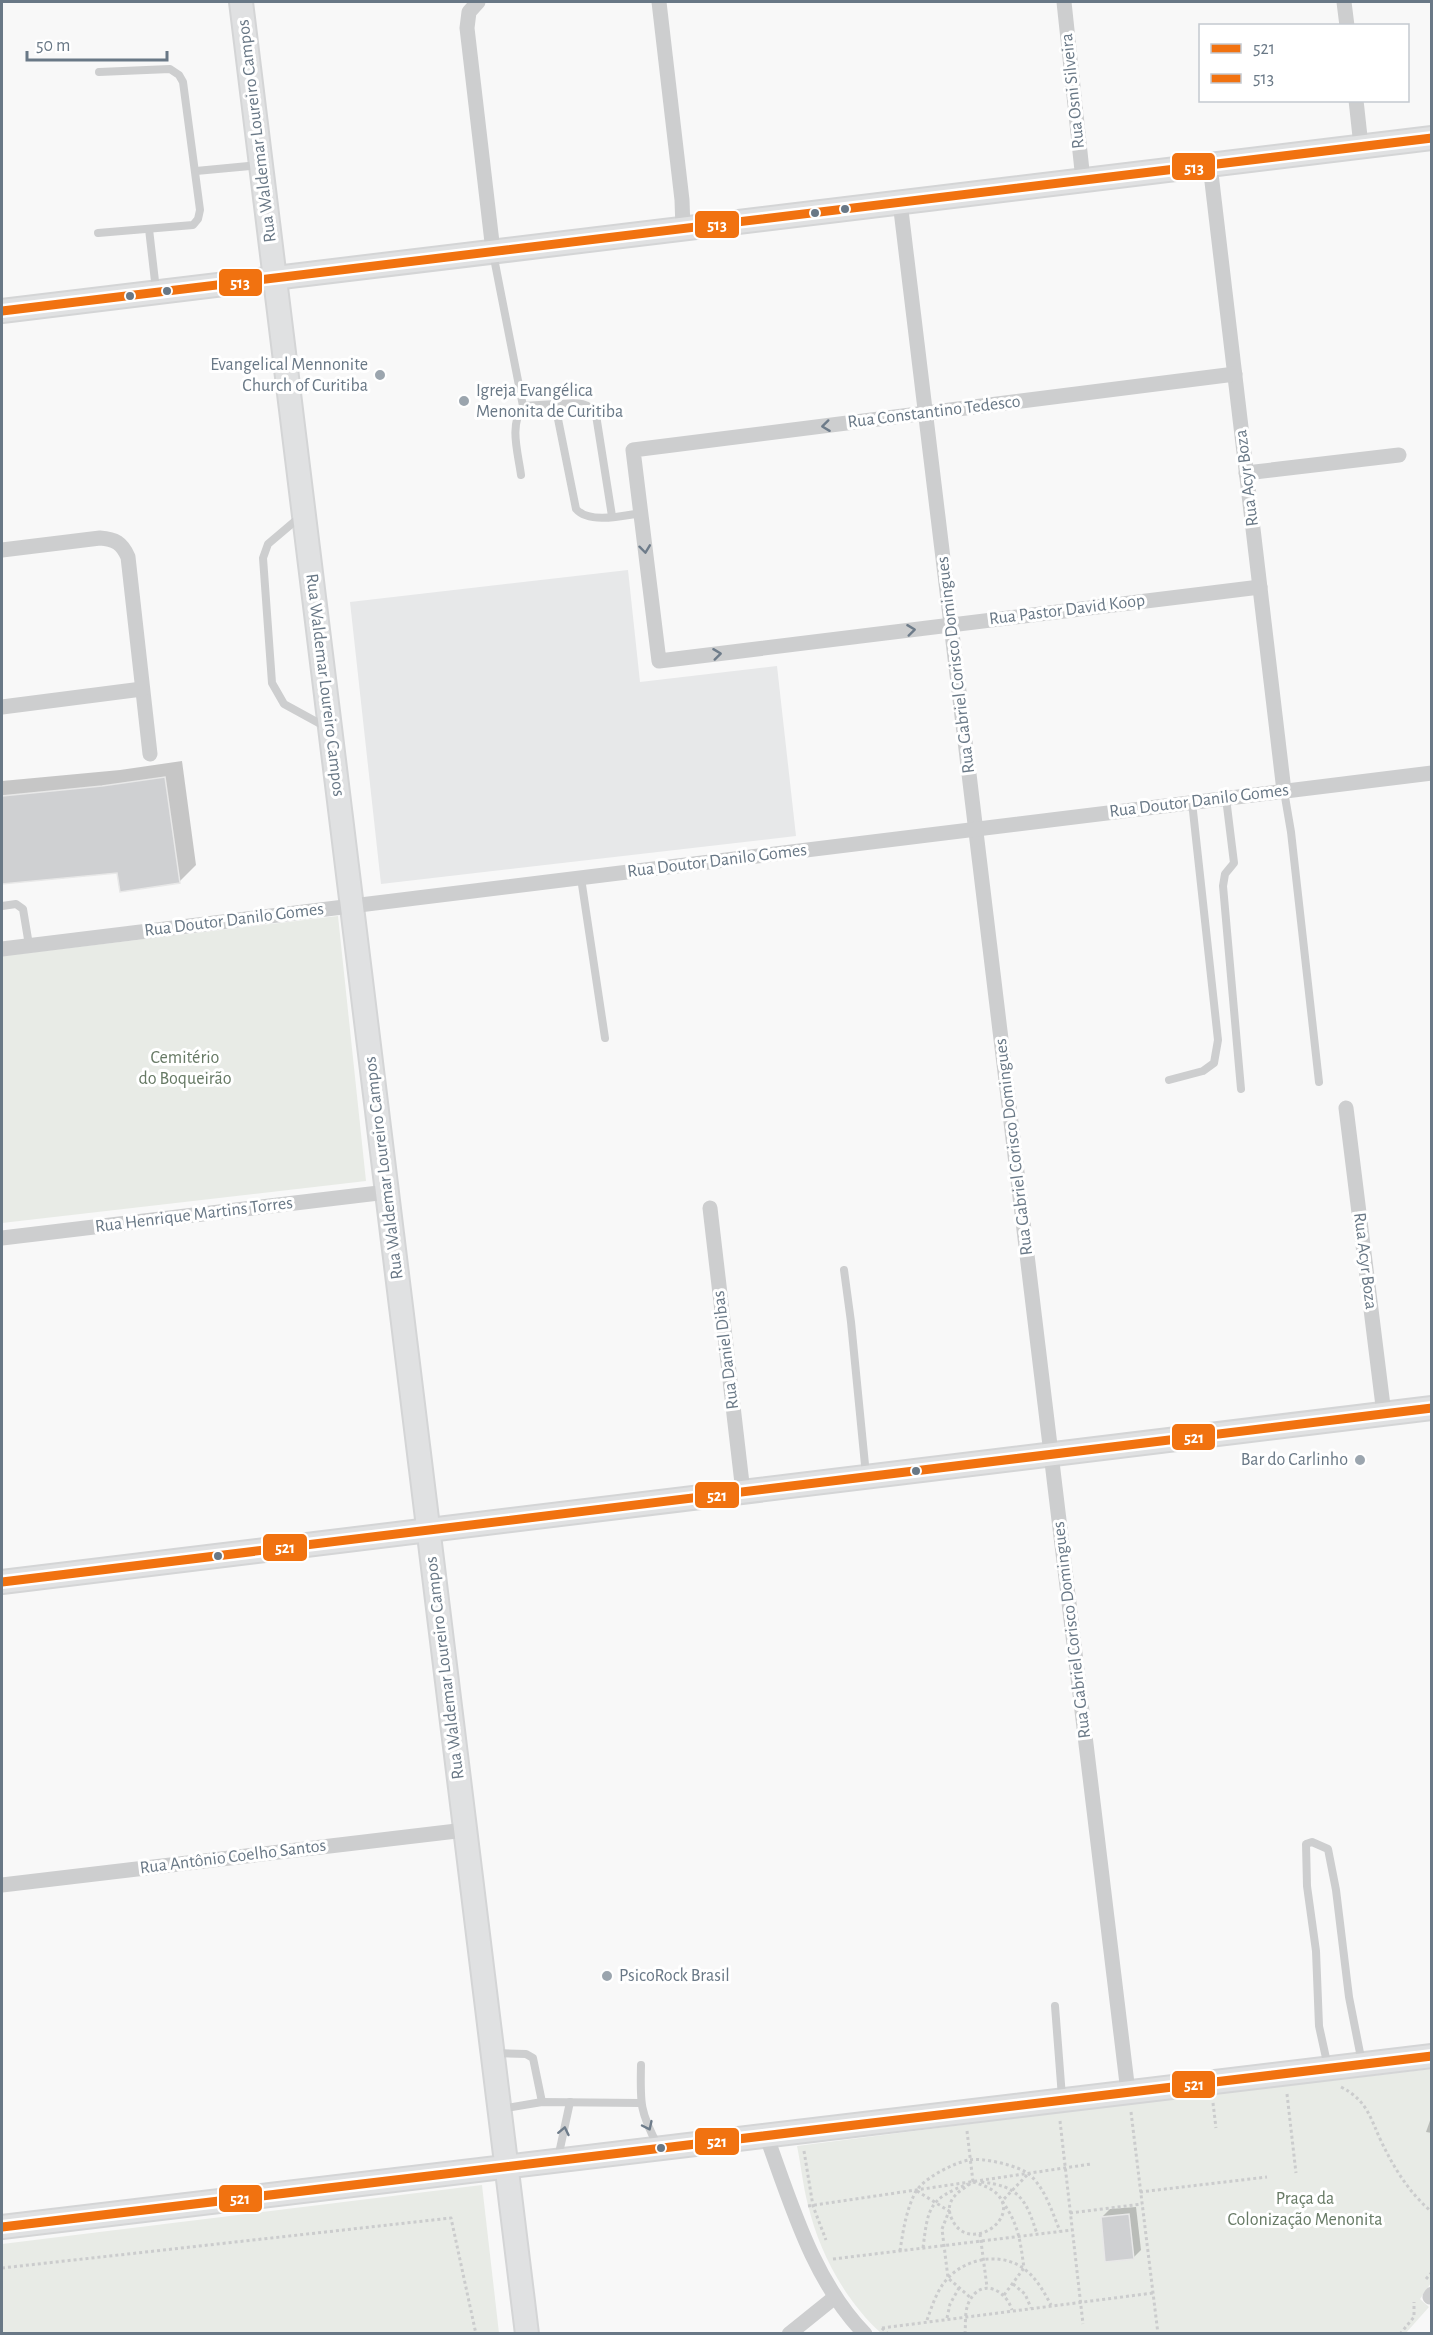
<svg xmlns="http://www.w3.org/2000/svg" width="1433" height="2335" font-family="'Alegreya Sans',sans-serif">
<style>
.built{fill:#e7e8e9}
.green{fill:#e8ebe6}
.shadow{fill:#0003}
.building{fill:#cfd0d2;stroke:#e8e8e8;stroke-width:1.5}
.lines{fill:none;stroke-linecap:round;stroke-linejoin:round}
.secondary-casing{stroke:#d4d5d6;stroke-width:26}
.path{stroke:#cbcccd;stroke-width:3;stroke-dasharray:3 3;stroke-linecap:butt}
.lane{stroke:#cdcecf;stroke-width:8}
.street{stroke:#cdcecf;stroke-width:15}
.secondary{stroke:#e0e1e2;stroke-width:22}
.bus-1-casing{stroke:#fff;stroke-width:14}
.bus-2-casing{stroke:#fff;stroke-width:14}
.bus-1{stroke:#f17210;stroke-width:9}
.bus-2{stroke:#f17210;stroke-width:9}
.oneway{stroke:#6e7c8a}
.bus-dot{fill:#697886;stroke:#fff;stroke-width:2}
.poi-dot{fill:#9ba5ae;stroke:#fff;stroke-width:2}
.labels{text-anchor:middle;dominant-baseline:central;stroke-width:6;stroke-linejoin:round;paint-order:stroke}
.street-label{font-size:18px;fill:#697886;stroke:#fff}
.poi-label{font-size:18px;fill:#697886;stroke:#fff;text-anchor:end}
.park-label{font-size:18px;fill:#667964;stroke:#fff}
.line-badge{stroke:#fff;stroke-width:2}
.badge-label{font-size:16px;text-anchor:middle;font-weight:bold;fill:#fff}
</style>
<rect width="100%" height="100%" fill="#f8f8f8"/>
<polygon class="built" points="628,570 640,682 777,666 796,836 381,884 350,602"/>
<g class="green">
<polygon points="338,916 366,1181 2,1223 2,956"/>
<path d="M1431 2069V2283L1420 2299 1429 2307 1405 2334 881 2333C846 2302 819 2252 808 2205 803 2186 801 2165 797 2146L1126 2104Z"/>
<polygon points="482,2185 499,2333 2,2333 2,2244"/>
</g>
<g class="shadow">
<polygon points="182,761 196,865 179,882 118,871 2,882 2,781 120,770"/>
<polygon points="1432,2115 1432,2133 1426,2132"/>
<polygon points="1136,2207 1141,2250 1133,2258 1102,2217 1110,2209"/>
</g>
<g class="building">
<polygon points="165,777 180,883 120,892 117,873 2,884 2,796 102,786"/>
<polygon points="1129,2214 1134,2259 1105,2262 1101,2217"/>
</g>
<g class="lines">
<defs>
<g id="secondary">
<polyline points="241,2 527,2334"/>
<polyline points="2,311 1432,138"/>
<polyline points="2,1582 1432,1408"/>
<polyline points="2,2227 1432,2056"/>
</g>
</defs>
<use href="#secondary" class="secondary-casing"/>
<g class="path">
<path d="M1341 2087C1368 2101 1370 2118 1382 2143 1394 2168 1410 2194 1432 2212"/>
<polyline points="1287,2094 1296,2173"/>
<polyline points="1213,2103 1216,2128"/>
<polyline points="1131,2112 1158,2334"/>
<polyline points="1060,2121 1083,2324"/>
<polyline points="967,2131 973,2182"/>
<polyline points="804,2151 813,2206 826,2240"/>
<path d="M973 2182C982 2185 992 2188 998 2195 1021 2220 966 2256 951 2217 944 2199 961 2190 973 2182Z"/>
<path d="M981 2182C1019 2186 1026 2199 1037 2234"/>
<polyline points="917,2191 949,2211 942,2229 948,2278 971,2298"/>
<polyline points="1140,2192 1267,2177"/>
<polyline points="808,2206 1091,2164"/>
<polyline points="1070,2213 1142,2204"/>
<polyline points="980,2234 987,2287"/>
<path d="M923 2248C928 2207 929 2199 968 2184"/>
<path d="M900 2251C903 2231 906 2211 915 2193 922 2179 953 2163 969 2160 981 2157 1021 2166 1030 2175 1046 2190 1052 2212 1060 2231"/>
<polyline points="833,2259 1072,2230"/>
<polyline points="2,2268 451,2218 476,2334"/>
<polyline points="1426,2279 1432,2272"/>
<polyline points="1013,2284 1025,2294 1031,2308"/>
<path d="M1004 2295 1024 2268C1020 2240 1019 2225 1002 2201L1028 2174"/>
<polyline points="947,2318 950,2304 959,2288"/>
<path d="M927 2320C932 2306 937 2290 947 2279 966 2258 1000 2252 1023 2268 1036 2277 1044 2292 1051 2305"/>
<polyline points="882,2328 1153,2293"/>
<polyline points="882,2328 888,2334"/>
<path d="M965 2334C966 2323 964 2310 970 2300 982 2278 1006 2290 1012 2310"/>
<polyline points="1400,2334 1414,2317 1414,2302"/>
</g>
<g class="lane">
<polyline points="196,171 260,165"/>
<polyline points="149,229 156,290"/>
<polyline points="98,233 193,225 198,219 200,210 183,82 179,75 170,69 99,72"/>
<polyline points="493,253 523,406"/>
<path d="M555 404C571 404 588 399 596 415L612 516"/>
<path d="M521 475C518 452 509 426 523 406L555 404 576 509C589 524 622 516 641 513"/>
<polyline points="301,516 268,544 263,558 272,683 284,704 326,727"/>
<polyline points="1284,791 1291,832 1319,1082"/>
<polyline points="1226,798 1234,863 1225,874 1223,886 1241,1089"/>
<polyline points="581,878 605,1038"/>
<polyline points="2,906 16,904 23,909 29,945"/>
<polyline points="1169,1080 1203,1071 1214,1063 1218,1040 1192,802"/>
<polyline points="844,1270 851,1322 866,1475"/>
<polyline points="1055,2006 1062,2097"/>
<polyline points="493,2053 526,2054 533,2058 542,2102"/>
<path d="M641 2065C640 2104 640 2112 658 2146"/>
<polyline points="1328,2067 1319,2026 1316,1951 1307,1886 1306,1844 1312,1842 1328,1849 1336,1890 1349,1997 1362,2063"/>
<polyline points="501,2109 542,2102 640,2103"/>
<polyline points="558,2158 570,2102"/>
</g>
<g class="street">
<polyline points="478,2 469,12 467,28 493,251"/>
<polyline points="659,2 682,200 683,229"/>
<polyline points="1064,2 1083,180"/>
<polyline points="1344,2 1347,26"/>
<polyline points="1356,100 1361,146"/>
<polyline points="1210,165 1284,791"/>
<polyline points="900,202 1128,2092"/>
<polyline points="1235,374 633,450 659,661 1260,587"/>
<polyline points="1246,473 1399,455"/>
<path d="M2 550 100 538C115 539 122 543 128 557L150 754"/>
<polyline points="2,707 142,689"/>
<polyline points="2,949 1432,773"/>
<polyline points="1346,1108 1384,1414"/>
<polyline points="710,1208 743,1492"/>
<polyline points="2,1238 387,1192"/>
<polyline points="2,1885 465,1830"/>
<path d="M766 2135C791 2203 813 2281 865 2334"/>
<polyline points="1430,2297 1432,2294"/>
<polyline points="789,2334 835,2297"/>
</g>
<use href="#secondary" class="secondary"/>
<defs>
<g id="bus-1">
<polyline points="2,1582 1432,1408"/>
<polyline points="2,2227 1432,2056"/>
</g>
<polyline id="bus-2" points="2,311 1432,138"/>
</defs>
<use href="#bus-1" class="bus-1-casing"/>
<use href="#bus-2" class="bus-2-casing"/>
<use href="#bus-1" class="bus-1"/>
<use href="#bus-2" class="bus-2"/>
</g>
<defs><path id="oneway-chevron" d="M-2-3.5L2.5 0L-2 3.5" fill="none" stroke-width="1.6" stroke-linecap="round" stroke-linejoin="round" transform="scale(1.5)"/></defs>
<g class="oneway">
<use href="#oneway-chevron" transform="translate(826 426) rotate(173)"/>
<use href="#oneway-chevron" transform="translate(645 549) rotate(83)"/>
<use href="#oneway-chevron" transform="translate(911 630) rotate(-7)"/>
<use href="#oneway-chevron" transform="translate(717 654) rotate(-7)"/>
<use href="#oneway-chevron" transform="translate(648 2126) rotate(65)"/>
<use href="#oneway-chevron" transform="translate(564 2131) rotate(-78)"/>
</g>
<g class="bus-dot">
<circle cx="845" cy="209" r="5"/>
<circle cx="815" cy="213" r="5"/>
<circle cx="167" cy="291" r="5"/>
<circle cx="130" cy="296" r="5"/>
<circle cx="916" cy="1471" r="5"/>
<circle cx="218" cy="1556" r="5"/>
<circle cx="661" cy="2148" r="5"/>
</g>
<g class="poi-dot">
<circle cx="380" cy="375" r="6"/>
<circle cx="464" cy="401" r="6"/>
<circle cx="1360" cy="1460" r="6"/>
<circle cx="607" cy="1976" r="6"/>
</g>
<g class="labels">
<g class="street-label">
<text transform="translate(1073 91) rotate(-96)">Rua Osni Silveira</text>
<text transform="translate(257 131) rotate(-97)">Rua Waldemar Loureiro Campos</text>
<text transform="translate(934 412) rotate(-7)">Rua Constantino Tedesco</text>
<text transform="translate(1247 478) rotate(-97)">Rua Acyr Boza</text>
<text transform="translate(1067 610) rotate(-7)">Rua Pastor David Koop</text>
<text transform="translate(956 665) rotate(-97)">Rua Gabriel Corisco Domingues</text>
<text transform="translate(325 685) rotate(83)">Rua Waldemar Loureiro Campos</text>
<text transform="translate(1199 801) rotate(-7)">Rua Doutor Danilo Gomes</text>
<text transform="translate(717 861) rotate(-7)">Rua Doutor Danilo Gomes</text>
<text transform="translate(234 920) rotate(-7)">Rua Doutor Danilo Gomes</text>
<text transform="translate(1014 1147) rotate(-97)">Rua Gabriel Corisco Domingues</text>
<text transform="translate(384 1168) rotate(-97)">Rua Waldemar Loureiro Campos</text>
<text transform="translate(194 1215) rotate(-7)">Rua Henrique Martins Torres</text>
<text transform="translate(1365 1261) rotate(83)">Rua Acyr Boza</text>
<text transform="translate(726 1350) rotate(-97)">Rua Daniel Dibas</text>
<text transform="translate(1072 1630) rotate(-97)">Rua Gabriel Corisco Domingues</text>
<text transform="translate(445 1668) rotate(-97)">Rua Waldemar Loureiro Campos</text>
<text transform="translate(233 1857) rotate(-7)">Rua Antônio Coelho Santos</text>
</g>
<g class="poi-label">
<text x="368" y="365">Evangelical Mennonite<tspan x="368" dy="21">Church of Curitiba</tspan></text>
<text x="476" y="391" text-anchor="start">Igreja Evangélica<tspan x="476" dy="21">Menonita de Curitiba</tspan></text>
<text x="1348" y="1460">Bar do Carlinho</text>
<text x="619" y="1976" text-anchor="start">PsicoRock Brasil</text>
</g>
<g class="park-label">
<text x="185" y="1058">Cemitério<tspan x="185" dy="21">do Boqueirão</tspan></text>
<text x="1305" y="2199">Praça da<tspan x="1305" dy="21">Colonização Menonita</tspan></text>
</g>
</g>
<g class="line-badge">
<rect x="1171" y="152" width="45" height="29" rx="6" fill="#f17210"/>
<rect x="694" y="210" width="46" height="29" rx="6" fill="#f17210"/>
<rect x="218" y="268" width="45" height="29" rx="6" fill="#f17210"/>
<rect x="1171" y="1423" width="45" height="28" rx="6" fill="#f17210"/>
<rect x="694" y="1481" width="46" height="28" rx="6" fill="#f17210"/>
<rect x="262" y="1533" width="46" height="29" rx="6" fill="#f17210"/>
<rect x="1171" y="2070" width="45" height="29" rx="6" fill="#f17210"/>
<rect x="694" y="2127" width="46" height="29" rx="6" fill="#f17210"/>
<rect x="218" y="2184" width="45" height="29" rx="6" fill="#f17210"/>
</g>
<g class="badge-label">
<text x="1194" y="173">513</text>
<text x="717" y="230">513</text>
<text x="240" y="288">513</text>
<text x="1194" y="1443">521</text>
<text x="717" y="1501">521</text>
<text x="285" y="1553">521</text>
<text x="1194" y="2090">521</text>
<text x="717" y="2147">521</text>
<text x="240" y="2204">521</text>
</g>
<rect width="1433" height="2335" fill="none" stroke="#697886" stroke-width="6"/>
<rect x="1199" y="24" width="210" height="78" fill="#ffffff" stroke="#c3c9cf" stroke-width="1.5"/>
<rect x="1211" y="44" width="30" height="9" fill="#f17210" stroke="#c3c9cf" stroke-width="1.5"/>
<text x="1253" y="54" font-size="18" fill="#697886">521</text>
<rect x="1211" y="74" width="30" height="9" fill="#f17210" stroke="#c3c9cf" stroke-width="1.5"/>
<text x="1253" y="84" font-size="18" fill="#697886">513</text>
<path d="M27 51v9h140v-9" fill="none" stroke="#697886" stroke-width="3"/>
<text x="36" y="51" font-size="18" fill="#697886" stroke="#ffffff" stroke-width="4.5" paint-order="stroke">50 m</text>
</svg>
